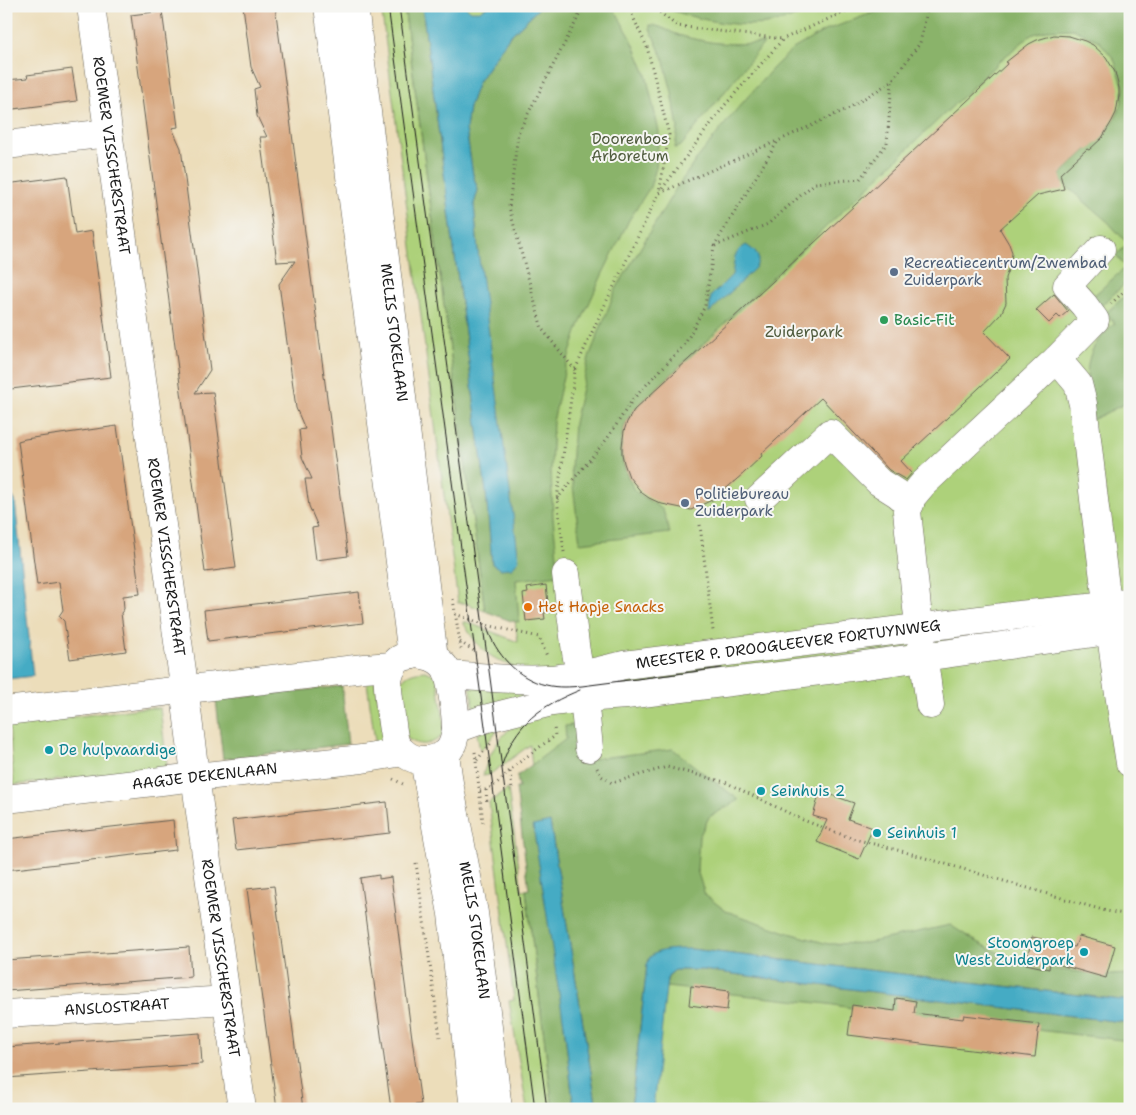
<svg xmlns="http://www.w3.org/2000/svg" width="1136" height="1115" font-family="'Shantell Sans',sans-serif">
<style>
.green{fill:#add17a;stroke:#64764b}
.forest{fill:#8ab36a;stroke:#536843}
.water{fill:#44abc4;stroke:#306470}
.building{fill:#d7a57d}
.lines{fill:none;stroke-linecap:round;stroke-linejoin:round}
.minor-casing{stroke:#656053;stroke-width:29}
.path{stroke:#656053;stroke-width:3;stroke-dasharray:1 4;stroke-linecap:butt}
.minor{stroke:#fff;stroke-width:28}
.tram{stroke:#1c1c1c;stroke-width:1}
.service-dot{fill:#5c6f8a;stroke:#f6f6f2;stroke-width:2}
.leisure-dot{fill:#2e9e5b;stroke:#f6f6f2;stroke-width:2}
.food-dot{fill:#e8710a;stroke:#f6f6f2;stroke-width:2}
.culture-dot{fill:#0f9aa8;stroke:#f6f6f2;stroke-width:2}
.labels{text-anchor:middle;dominant-baseline:central;stroke-width:4;stroke-linejoin:round;paint-order:stroke}
.park-label{font-size:15px;fill:#4f5b3d;stroke:#f6f6f2}
.street-label{font-size:15px;fill:#1c1c1c;stroke:#f6f6f2}
.service-label{font-size:15px;fill:#4e5e75;stroke:#f6f6f2;text-anchor:start}
.leisure-label{font-size:15px;fill:#27864d;stroke:#f6f6f2;text-anchor:start}
.food-label{font-size:15px;fill:#c56008;stroke:#f6f6f2;text-anchor:start}
.culture-label{font-size:15px;fill:#0d838f;stroke:#f6f6f2;text-anchor:start}
</style>
<rect width="100%" height="100%" fill="#f6f6f2"/>
<filter id="ink" filterUnits="userSpaceOnUse"><feTurbulence type="fractalNoise" baseFrequency=".02" numOctaves="2"/><feDisplacementMap in="SourceGraphic" scale="10" xChannelSelector="R" yChannelSelector="G"/><feConvolveMatrix kernelMatrix="1 2 1 2 8 2 1 2 1" color-interpolation-filters="sRGB"/></filter>
<filter id="wash" filterUnits="userSpaceOnUse"><feTurbulence type="fractalNoise" baseFrequency=".0096" numOctaves="4" result="noise"/><feDisplacementMap in="SourceGraphic" scale="20" xChannelSelector="R" yChannelSelector="G"/><feGaussianBlur stdDeviation="1.12" result="paint"/><feColorMatrix in="noise" values="0 0 0 0 0 0 0 0 0 0 0 0 0 0 0 0 0 1.4 0 .05"/><feComposite in="paint" operator="in"/></filter>
<g filter="url(#wash)">
<rect width="100%" height="100%" fill="#ecddba"/>
<g class="green">
<polygon points="381,6 404,6 485,611 465,603 458,603"/>
<path d="M433 6H1130V1109H574L542 880 530 745 489 775 483 776C488 756 497 739 513 726L475 717 470 683 514 667C487 657 477 647 463 622H467L518 642 501 522Z"/>
<path d="M425 671 433 674 437 678 444 720 443 735C432 745 420 748 407 738L400 684C406 673 414 672 425 671Z"/>
<polygon points="373,674 387,743 376,749 366,675"/>
<polygon points="143,708 160,708 167,765 159,769 14,785 9,725"/>
<path d="M501 726C494 733 486 747 480 750L477 734Z"/>
<polygon points="508,789 522,890 526,890 553,1109 527,1109 509,1001 514,1000 489,802"/>
</g>
<g class="forest">
<polygon points="404,6 422,6 486,492 492,564 478,251 474,204 478,190 473,175 466,129 469,107 478,82 509,37 541,6 612,6 631,38 646,74 659,132 656,168 650,187 629,220 602,275 579,326 565,368 553,422 551,471 553,518 559,575 516,580 519,622 511,621 485,611"/>
<path d="M662 6H828C810 12 791 19 772 23 742 29 689 19 662 6Z"/>
<path d="M891 6H1112L1130 14V279L1100 307 1091 298 1126 267 1116 255 1128 244 1108 222 1057 178 1103 134 1114 121 1121 106 1124 88 1114 59 1099 41 1073 29 1047 30 1031 35 1002 59 634 410C617 432 618 455 629 479 631 482 632 487 634 490 639 495 657 505 663 510L670 533 580 543 571 469 574 423 589 357 616 289 675 190 696 160 737 109 774 67 793 49 824 31Z"/>
<path d="M650 25C659 25 668 31 676 34 682 36 688 38 695 39 718 45 741 44 764 43L681 146 675 148 678 128 672 92 663 58 650 29Z"/>
<path d="M1130 291V401L1092 420C1089 397 1082 368 1094 347 1100 337 1107 330 1115 323L1106 313Z"/>
<polygon points="342,686 348,744 223,759 216,700"/>
<polygon points="579,724 584,760 673,749 707,776 739,800 709,817 699,837 697,870 705,895 726,911 786,932 828,944 867,943 950,925 972,939 1001,954 1051,969 1110,975 1130,974 1130,1001 691,949 647,965 631,1109 597,1109 550,822 564,1025 574,1109 553,1109 526,890 529,889 516,788 519,788 517,776 566,739 565,726"/>
<path d="M675 970H702L858 990 1130 1023V1041L852 1008 828 1004 666 987C667 979 668 975 675 970Z"/>
</g>
<g class="water">
<polygon points="422,6 465,6 471,11 480,11 487,6 541,6 509,37 478,82 469,107 466,129 473,175 478,190 474,204 478,251 519,560 512,568 500,569 492,564 486,492"/>
<path d="M746 245C757 252 762 257 755 268L709 313 711 296 732 275 735 256 740 249Z"/>
<polygon points="13,497 15,501 33,676 8,679 6,664 6,498"/>
<polygon points="550,822 597,1109 574,1109 564,1025 533,826"/>
<path d="M691 949 1130 1001V1023L858 990 702 970H675L670 974 667 979 653 1109H631L647 965C648 962 649 959 650 957 658 948 680 949 691 949Z"/>
</g>
<g id="blocks">
<g class="building">
<polygon points="243,6 275,6 348,556 316,560 312,528 318,527 309,506 305,479 312,479 302,457 299,430 305,429 296,408 279,284 295,261 277,262 260,137 267,137 257,116 254,89 260,87 251,67"/>
<polygon points="162,11 178,127 172,128 181,148 210,370 195,393 213,392 236,568 205,572 131,15"/>
<polygon points="1054,35 1069,36 1085,41 1093,45 1106,57 1115,72 1119,88 1119,96 1116,113 1112,121 1102,138 1089,150 1087,149 1060,174 1064,189 1038,195 1000,229 1009,244 1012,252 1011,262 1005,278 1006,303 1001,314 984,332 1010,359 901,461 912,473 906,480 889,470 821,398 761,454 762,456 744,473 714,499 691,510 662,504 649,498 642,493 629,477 624,463 622,454 622,446 624,431 627,422 634,410 1007,64 1006,62 1029,44 1037,40"/>
<polygon points="72,69 77,101 6,110 6,80 28,78 27,75"/>
<polygon points="67,176 75,234 92,231 111,377 11,389 6,352 6,184"/>
<polygon points="1054,294 1068,311 1060,318 1057,315 1049,323 1036,310"/>
<polygon points="117,426 140,594 123,596 124,609 121,613 126,651 70,659 64,621 59,616 63,610 59,582 37,585 18,441 25,439"/>
<polygon points="546,585 549,612 544,613 545,619 526,621 523,594 528,593 527,588"/>
<polygon points="359,592 363,623 208,641 204,610"/>
<polygon points="820,791 854,803 848,819 873,828 859,859 817,842 827,820 813,816"/>
<polygon points="387,802 390,833 236,850 232,820"/>
<polygon points="173,820 176,850 6,870 6,839"/>
<polygon points="379,875 379,879 391,877 415,1061 421,1104 409,1106 410,1109 391,1109 360,878"/>
<polygon points="274,886 293,1031 303,1109 277,1109 259,978 247,889"/>
<polygon points="1079,936 1115,946 1106,978 1050,962 1049,969 1026,964 1032,937 1075,947"/>
<polygon points="189,947 191,977 6,991 6,960"/>
<polygon points="691,986 729,991 727,1010 689,1005"/>
<polygon points="896,998 916,1001 914,1013 963,1019 964,1015 1039,1024 1035,1057 979,1050 979,1051 848,1035 852,1005 895,1011"/>
<polygon points="200,1033 202,1064 6,1078 6,1047"/>
</g>
</g>
</g>
<g filter="url(#ink)">
<use href="#blocks" fill-opacity="0" stroke="#656053" stroke-width="1"/>
<g class="lines">
<defs>
<g id="minor">
<path id="s1" d="M91 6 182 671 198 798 242 1109"/>
<polyline points="328,6 412,655"/>
<path id="s2" d="M354 6 434 658"/>
<polyline points="6,145 108,133"/>
<polyline points="1057,359 1078,384 1083,404 1095,508 1117,681 1130,763"/>
<polyline points="759,499 830,433 879,482 898,494 910,504"/>
<polyline points="566,574 576,652 584,698 589,748"/>
<path d="M417 654C427 655 437 657 444 666 451 675 456 716 456 729 455 735 454 742 451 747 447 755 436 759 428 760 416 762 402 755 396 744 393 738 387 686 388 680 389 674 392 667 396 662 401 656 409 656 417 654Z"/>
<path id="s3" d="M449 675C482 677 515 681 548 679 574 678 598 671 624 665L1019 615 1108 606 1130 602"/>
<polyline points="930,705 917,608 907,511 912,497 923,484 1057,359 1095,320 1084,305 1067,286 1101,249"/>
<polyline points="6,711 364,668 393,666"/>
<polyline points="456,729 484,719 552,702 584,698 626,695 836,669 1130,628"/>
<path id="s4" d="M445 754 449 783 474 913 498 1109"/>
<polyline points="424,760 452,914 474,1109"/>
<path id="s5" d="M6 799 196 777 362 759 403 752"/>
<path id="s6" d="M6 1014 227 1000"/>
</g>
</defs>
<use href="#minor" class="minor-casing"/>
<g class="path">
<polyline points="628,6 647,47 669,135 659,193"/>
<polyline points="652,6 677,26 783,39"/>
<polyline points="660,193 777,141"/>
<polyline points="715,246 768,224 815,183 860,179 887,143 892,82"/>
<polyline points="1111,304 1130,285"/>
<polyline points="575,370 542,329 509,207 518,133 584,6"/>
<polyline points="557,499 607,439 633,399 685,344 705,306 714,246 778,141 849,108 892,81 920,43 928,6"/>
<polyline points="700,525 713,631"/>
<polyline points="564,552 557,499 575,370 598,319 659,193 725,105 783,39 858,6"/>
<polyline points="453,599 461,649"/>
<polyline points="455,614 486,625 539,637 547,656"/>
<polyline points="460,642 476,652"/>
<polyline points="475,752 483,823"/>
<polyline points="6,755 8,775"/>
<polyline points="477,760 492,742"/>
<polyline points="597,768 601,776 612,783 667,767 725,782 803,820 851,838 905,852 1106,911 1130,915"/>
<polyline points="510,772 512,789"/>
<polyline points="393,779 405,785"/>
<polyline points="486,790 487,804"/>
<path d="M480 791C496 789 505 774 517 764 529 755 542 745 555 736L554 726"/>
<polyline points="416,863 440,1037"/>
</g>
<use href="#minor" class="minor"/>
<g class="tram">
<polyline points="388,6 484,719 535,1109"/>
<polyline points="399,6 490,678 547,1109"/>
<path d="M487 627C495 654 518 679 546 685 558 688 570 687 582 686L722 668"/>
<path d="M502 765C515 723 541 706 580 690"/>
</g>
</g>
</g>
<g class="service-dot">
<circle cx="894" cy="272" r="5"/>
<circle cx="685" cy="503" r="5"/>
</g>
<circle class="leisure-dot" cx="884" cy="320" r="5"/>
<circle class="food-dot" cx="528" cy="607" r="5"/>
<g class="culture-dot">
<circle cx="49" cy="750" r="5"/>
<circle cx="761" cy="791" r="5"/>
<circle cx="877" cy="833" r="5"/>
<circle cx="1084" cy="952" r="5"/>
</g>
<g class="labels">
<g class="park-label">
<text x="630" y="139">Doorenbos<tspan x="630" dy="17">Arboretum</tspan></text>
<text x="804" y="332">Zuiderpark</text>
</g>
<g class="street-label">
<text stroke="none"><textPath href="#s1" startOffset="151">ROEMER VISSCHERSTRAAT</textPath></text>
<text stroke="none"><textPath href="#s2" startOffset="329">MELIS STOKELAAN</textPath></text>
<text stroke="none"><textPath href="#s1" startOffset="556">ROEMER VISSCHERSTRAAT</textPath></text>
<text stroke="none"><textPath href="#s3" startOffset="342">MEESTER P. DROOGLEEVER FORTUYNWEG</textPath></text>
<text stroke="none"><textPath href="#s5" startOffset="200">AAGJE DEKENLAAN</textPath></text>
<text stroke="none"><textPath href="#s4" startOffset="179">MELIS STOKELAAN</textPath></text>
<text stroke="none"><textPath href="#s1" startOffset="961">ROEMER VISSCHERSTRAAT</textPath></text>
<text stroke="none"><textPath href="#s6" startOffset="111">ANSLOSTRAAT</textPath></text>
</g>
<g class="service-label">
<text x="904" y="263">Recreatiecentrum/Zwembad<tspan x="904" dy="17">Zuiderpark</tspan></text>
<text x="695" y="494">Politiebureau<tspan x="695" dy="17">Zuiderpark</tspan></text>
</g>
<g class="leisure-label">
<text x="894" y="320">Basic-Fit</text>
</g>
<g class="food-label">
<text x="538" y="607">Het Hapje Snacks</text>
</g>
<g class="culture-label">
<text x="59" y="750">De hulpvaardige</text>
<text x="771" y="791">Seinhuis 2</text>
<text x="887" y="833">Seinhuis 1</text>
<text x="1074" y="943" text-anchor="end">Stoomgroep<tspan x="1074" dy="17">West Zuiderpark</tspan></text>
</g>
</g>
<rect width="1136" height="1115" fill="none" stroke="#f6f6f2" stroke-width="25"/>
</svg>
